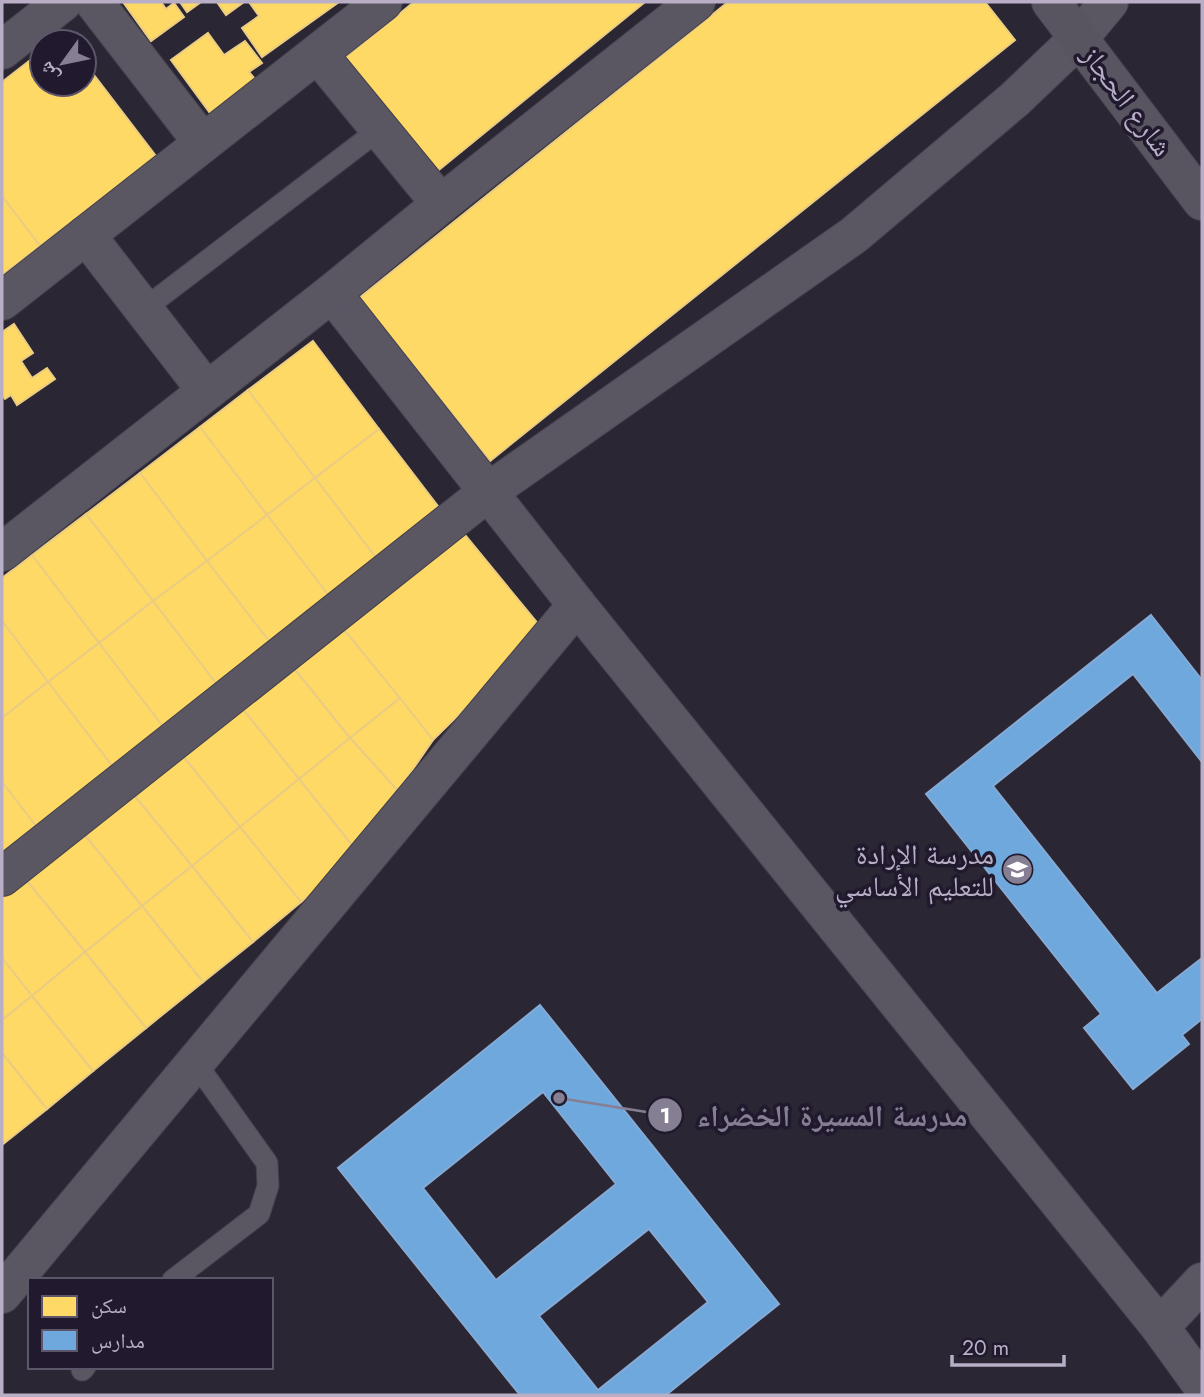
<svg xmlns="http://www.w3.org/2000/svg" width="1204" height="1397" font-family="Jost,'Noto Naskh Arabic',sans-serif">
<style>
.homes{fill:#ffd966;stroke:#eacc83;stroke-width:2}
.schools{fill:#6fa8dc;stroke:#85aad5;stroke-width:2;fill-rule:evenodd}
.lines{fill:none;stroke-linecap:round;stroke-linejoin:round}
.lane-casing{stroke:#44414b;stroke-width:23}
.street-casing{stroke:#44414b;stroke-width:40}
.secondary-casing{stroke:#45414d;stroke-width:40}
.lane{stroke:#5a5662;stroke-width:21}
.street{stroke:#5a5662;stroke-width:38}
.secondary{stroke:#595560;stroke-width:38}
.labels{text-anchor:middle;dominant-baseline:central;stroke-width:7;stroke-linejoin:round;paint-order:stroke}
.street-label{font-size:28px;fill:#b8afc6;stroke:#211a2e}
.poi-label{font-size:28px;fill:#b8afc6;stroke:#211a2e;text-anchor:end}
.leader{fill:none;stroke:#867f93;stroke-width:2.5}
.callout-dot{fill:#867f93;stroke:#211a2e;stroke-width:2.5}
.mark-label{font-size:21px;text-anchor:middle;font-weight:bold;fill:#fff}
.callout-label{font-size:30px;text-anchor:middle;font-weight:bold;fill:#867f93;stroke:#211a2e;stroke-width:7;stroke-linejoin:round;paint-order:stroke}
</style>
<rect width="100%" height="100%" fill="#2a2633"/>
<g class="homes">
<polygon points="123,2 161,2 166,9 174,3 184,17 151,41"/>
<polygon points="180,2 201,2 187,12"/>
<polygon points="217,2 244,2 226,15"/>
<polygon points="249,2 339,2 262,57 242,28 259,16"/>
<polygon points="414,2 645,2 435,173 343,59"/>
<polygon points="728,2 985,2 1015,40 490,461 359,298"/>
<polygon points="208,33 224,55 245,41 262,63 249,72 255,79 210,113 171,60"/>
<polygon points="42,51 42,84 84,84 84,62 156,156 40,246 2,196 2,82"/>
<polygon points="2,196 40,246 2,275"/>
<polygon points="14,324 33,353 21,361 32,378 47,368 55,379 17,405 11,395 5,399 2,395 2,332"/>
<polygon points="313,341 379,429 315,478 248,390"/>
<polygon points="248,390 315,478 267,515 200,427"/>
<polygon points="200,427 267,515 207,561 140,473"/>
<polygon points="379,429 444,514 380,563 315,478"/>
<polygon points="140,473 207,561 153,601 86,514"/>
<polygon points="315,478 380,563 332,600 267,515"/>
<polygon points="86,514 153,601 99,643 32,555"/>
<polygon points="267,515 332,600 272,645 207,561"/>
<polygon points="456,524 544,631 433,740 337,621"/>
<polygon points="32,555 99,643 48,682 2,621 2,578"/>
<polygon points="207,561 272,645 218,686 153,601"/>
<polygon points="153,601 218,686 164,728 99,643"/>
<polygon points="2,621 48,682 2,718"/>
<polygon points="337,621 400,698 350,738 288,661"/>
<polygon points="99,643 164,728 113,767 48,682"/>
<polygon points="288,661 350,738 299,779 237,702"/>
<polygon points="48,682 113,767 36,826 2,782 2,718"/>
<polygon points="400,698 433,740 398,791 350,738"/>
<polygon points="237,702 299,779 240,827 178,750"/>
<polygon points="350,738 398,791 360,855 299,779"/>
<polygon points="178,750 240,827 192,866 129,789"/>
<polygon points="299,779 360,855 301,902 240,827"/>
<polygon points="2,782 36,826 2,852"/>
<polygon points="129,789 192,866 142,906 80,829"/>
<polygon points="240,827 301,902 253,942 192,866"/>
<polygon points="80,829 142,906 85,952 22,875"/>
<polygon points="192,866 253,942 203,982 142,906"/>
<polygon points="22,875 85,952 32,996 2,958 2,892"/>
<polygon points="142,906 203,982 146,1028 85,952"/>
<polygon points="85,952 146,1028 93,1071 32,996"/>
<polygon points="2,958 32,996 2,1020"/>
<polygon points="32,996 93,1071 47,1109 2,1053 2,1020"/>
<polygon points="2,1053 47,1109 2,1145"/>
</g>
<g class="schools">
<polygon points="1151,615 1202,680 1202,762 1133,674 993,786 1157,993 1202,958 1202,1019 1182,1035 1189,1044 1133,1089 1084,1028 1101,1014 926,794"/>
<path d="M540 1005 779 1304 666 1395H520L338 1168ZM543 1092 616 1184 496 1280 423 1188ZM649 1229 708 1302 598 1390 539 1316Z"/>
</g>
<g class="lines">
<defs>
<g id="lane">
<polyline points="144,309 380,129"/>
<polyline points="173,1280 259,1214 268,1186 267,1163 195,1062"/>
<polyline points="82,1370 85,1367"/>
</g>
<g id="street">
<polyline points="94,2 203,143"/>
<polyline points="2,50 63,2"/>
<polyline points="318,54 441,204"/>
<polyline points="86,235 206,390"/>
<polyline points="332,293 577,605 1160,1327 1202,1385"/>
<polyline points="2,301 383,2"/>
<polyline points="2,552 332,293 441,204 696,2"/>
<polyline points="2,877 488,492 854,235 1015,99 1079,38 1109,2"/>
<polyline points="2,1294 577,605"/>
<polyline points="1160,1327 1202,1282"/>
</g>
<polyline id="secondary" points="1051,2 1202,201"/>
</defs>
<use href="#lane" class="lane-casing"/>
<use href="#street" class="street-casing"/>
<use href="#secondary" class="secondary-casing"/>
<use href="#lane" class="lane"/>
<use href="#street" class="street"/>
<use href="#secondary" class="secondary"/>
</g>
<defs>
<symbol id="school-disc" viewBox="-11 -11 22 22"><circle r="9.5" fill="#867f93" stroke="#211a2e"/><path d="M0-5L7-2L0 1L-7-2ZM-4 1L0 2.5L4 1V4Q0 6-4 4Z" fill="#fff"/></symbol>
</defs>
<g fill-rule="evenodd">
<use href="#school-disc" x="1000" y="852" width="35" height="35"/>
</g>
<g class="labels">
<g class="street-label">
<text transform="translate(1127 101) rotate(53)">شارع الحجاز</text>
</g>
<g class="poi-label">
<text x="994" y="854">مدرسة الإرادة<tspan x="994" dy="32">للتعليم الأساسي</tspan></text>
</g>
</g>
<path class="leader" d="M559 1098L665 1115"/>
<g class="callout-dot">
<circle cx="559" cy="1098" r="7"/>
<circle cx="665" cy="1115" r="18"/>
</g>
<g class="mark-label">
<text x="665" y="1123">1</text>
</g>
<g class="callout-label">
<text x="832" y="1126">مدرسة المسيرة الخضراء</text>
</g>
<rect width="1204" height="1397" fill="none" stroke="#b8afc6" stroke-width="7"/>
<rect x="28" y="1278" width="245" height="91" fill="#211a2e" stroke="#5d566b" stroke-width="2"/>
<rect x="42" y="1296" width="35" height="21" fill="#ffd966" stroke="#5d566b" stroke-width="2"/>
<text x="91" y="1313" font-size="21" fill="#b8afc6">سكن</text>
<rect x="42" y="1330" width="35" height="21" fill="#6fa8dc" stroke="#5d566b" stroke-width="2"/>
<text x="91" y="1348" font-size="21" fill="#b8afc6">مدارس</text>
<g transform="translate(63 63) rotate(237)"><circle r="33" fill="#211a2e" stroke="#5d566b" stroke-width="2"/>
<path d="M0-5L12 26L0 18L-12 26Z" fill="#867f93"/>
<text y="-10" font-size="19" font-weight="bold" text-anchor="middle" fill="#b8afc6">ش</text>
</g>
<path d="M952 1355v10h112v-10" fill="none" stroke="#b8afc6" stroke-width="3.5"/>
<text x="962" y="1355" font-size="21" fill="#b8afc6" stroke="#211a2e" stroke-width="5" paint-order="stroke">20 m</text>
</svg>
